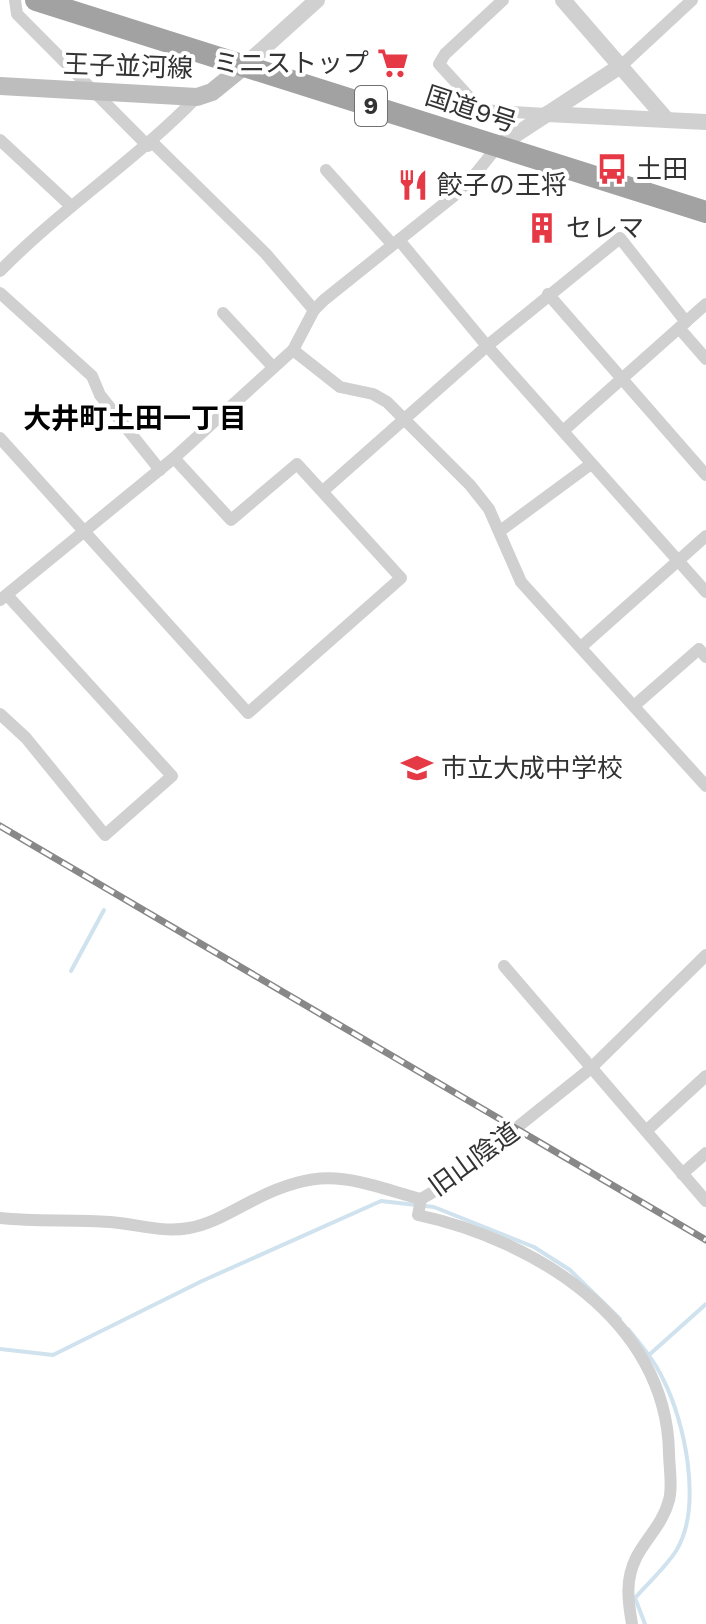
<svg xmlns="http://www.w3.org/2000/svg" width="706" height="1624" font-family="'Work Sans','Noto Sans JP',sans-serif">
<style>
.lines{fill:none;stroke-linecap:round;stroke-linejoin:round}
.stream{stroke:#cfe2ee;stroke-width:4}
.minor{stroke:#d0d0d0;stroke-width:12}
.tertiary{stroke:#d0d0d0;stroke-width:16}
.secondary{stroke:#bdbdbd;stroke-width:18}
.trunk{stroke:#a2a2a2;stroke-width:22}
.rail-casing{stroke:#888;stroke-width:7}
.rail{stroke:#fff;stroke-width:4;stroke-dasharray:12;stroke-linecap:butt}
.labels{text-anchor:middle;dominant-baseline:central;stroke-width:8;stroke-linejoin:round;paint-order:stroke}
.shield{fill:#fff;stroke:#707070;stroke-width:2}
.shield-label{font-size:24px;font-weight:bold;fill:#333}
.poi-label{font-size:26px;fill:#333;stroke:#fff;text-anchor:start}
.street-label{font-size:26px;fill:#333;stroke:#fff}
.neighbourhood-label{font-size:28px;font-weight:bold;fill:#000;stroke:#fff}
</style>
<rect width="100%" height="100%" fill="#fff"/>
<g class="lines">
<g class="stream">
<polyline points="71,971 104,910"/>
<path d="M628 1329C641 1345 654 1360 663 1379 685 1422 703 1507 676 1551 665 1568 648 1583 635 1598L645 1624"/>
<polyline points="0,1349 53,1355 202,1281 381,1201 434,1207 534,1247 570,1270 620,1319"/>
<polyline points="649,1355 706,1304"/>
</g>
<g class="minor">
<polyline points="15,0 17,14 148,146"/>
<polyline points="503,0 445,54 439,64 481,110 547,114"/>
<polyline points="622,65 692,0"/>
<polyline points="0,140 71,206"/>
<polyline points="153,143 266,254 314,310"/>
<polyline points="326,170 392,244"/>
<polyline points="399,240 487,346 706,592"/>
<path d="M0 271C62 208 136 160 197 97"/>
<polyline points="0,293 92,376 100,395 160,470"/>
<polyline points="548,294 706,475"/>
<polyline points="223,313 273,367"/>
<polyline points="679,328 706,359"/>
<polyline points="293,350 340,387 373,394 387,402 470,485 489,509 521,582 706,786"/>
<polyline points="563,431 706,304"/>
<polyline points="0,438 248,713 401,578 297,464 231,520 174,458"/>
<polyline points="323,491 487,346 620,238 686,322"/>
<polyline points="500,531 591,464"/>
<polyline points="0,600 174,458 293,350 314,310 324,300 465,187 497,147"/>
<polyline points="581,647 706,536"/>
<polyline points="635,705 699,649 706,657"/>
<polyline points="0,714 26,738 105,835 172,776 7,595"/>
<polyline points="504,966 706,1201"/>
<polyline points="646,1131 706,1076"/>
<polyline points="682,1174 706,1153"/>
<path d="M421 1199 418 1215C534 1240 666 1320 669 1452 669 1467 673 1486 669 1500 663 1524 646 1538 636 1558 625 1580 628 1601 632 1624"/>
<path d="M0 1218C37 1222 74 1219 110 1222 137 1224 162 1233 189 1228 213 1224 235 1209 256 1199 325 1164 351 1180 421 1199L445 1185 590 1069 706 955"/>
</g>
<g class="tertiary">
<polyline points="563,0 667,120"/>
<polyline points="244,66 317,0"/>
<polyline points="547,114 706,122"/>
<polyline points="497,147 622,65"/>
</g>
<polyline class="secondary" points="0,86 197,97 212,92 244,66"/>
<polyline class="trunk" points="36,0 706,212"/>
<defs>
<polyline id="rail" points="0,826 706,1240"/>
</defs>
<use href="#rail" class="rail-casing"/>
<use href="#rail" class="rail"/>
</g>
<defs>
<symbol id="supermarket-bare" viewBox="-9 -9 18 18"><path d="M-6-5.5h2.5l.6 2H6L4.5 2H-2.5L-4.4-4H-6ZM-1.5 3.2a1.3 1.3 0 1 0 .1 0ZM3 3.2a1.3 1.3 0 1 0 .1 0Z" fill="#e63946" stroke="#fff" stroke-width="2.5" paint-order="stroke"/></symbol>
<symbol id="bus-bare" viewBox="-9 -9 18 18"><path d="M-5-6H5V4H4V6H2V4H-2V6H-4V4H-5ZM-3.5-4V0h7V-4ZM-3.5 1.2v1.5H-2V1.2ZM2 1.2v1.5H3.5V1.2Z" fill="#e63946" stroke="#fff" stroke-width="2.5" paint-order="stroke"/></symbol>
<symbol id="restaurant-bare" viewBox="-9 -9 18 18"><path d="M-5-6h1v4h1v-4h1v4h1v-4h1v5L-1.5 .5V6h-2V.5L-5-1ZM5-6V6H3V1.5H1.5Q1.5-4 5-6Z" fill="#e63946" stroke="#fff" stroke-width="2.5" paint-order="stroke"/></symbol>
<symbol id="building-bare" viewBox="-9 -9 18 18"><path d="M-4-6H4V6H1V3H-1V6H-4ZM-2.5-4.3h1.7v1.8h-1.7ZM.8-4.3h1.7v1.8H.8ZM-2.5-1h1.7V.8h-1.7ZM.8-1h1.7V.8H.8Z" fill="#e63946" stroke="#fff" stroke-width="2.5" paint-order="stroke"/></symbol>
<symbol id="school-bare" viewBox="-9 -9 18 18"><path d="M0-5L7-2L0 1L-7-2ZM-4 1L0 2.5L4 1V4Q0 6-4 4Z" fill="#e63946" stroke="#fff" stroke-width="2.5" paint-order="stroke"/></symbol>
</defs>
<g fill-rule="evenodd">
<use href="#supermarket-bare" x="371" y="41" width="44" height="44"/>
<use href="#bus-bare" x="590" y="147" width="44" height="44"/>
<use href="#restaurant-bare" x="391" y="163" width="44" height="44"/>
<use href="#building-bare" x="520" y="206" width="44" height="44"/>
<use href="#school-bare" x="395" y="746" width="44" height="44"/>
</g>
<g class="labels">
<rect class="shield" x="355" y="86" width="32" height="40" rx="6"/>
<g class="shield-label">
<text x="371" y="106">9</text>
</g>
<g class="poi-label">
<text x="369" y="63" text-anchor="end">ミニストップ</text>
<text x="636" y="169">土田</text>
<text x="437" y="185">餃子の王将</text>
<text x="566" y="228">セレマ</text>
<text x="441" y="768">市立大成中学校</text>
</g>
<g class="street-label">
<text transform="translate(128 66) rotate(2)">王子並河線</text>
<text transform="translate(471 109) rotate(18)">国道9号</text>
<text transform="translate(474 1159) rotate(-36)">旧山陰道</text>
</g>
<g class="neighbourhood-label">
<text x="135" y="418">大井町土田一丁目</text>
</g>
</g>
</svg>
